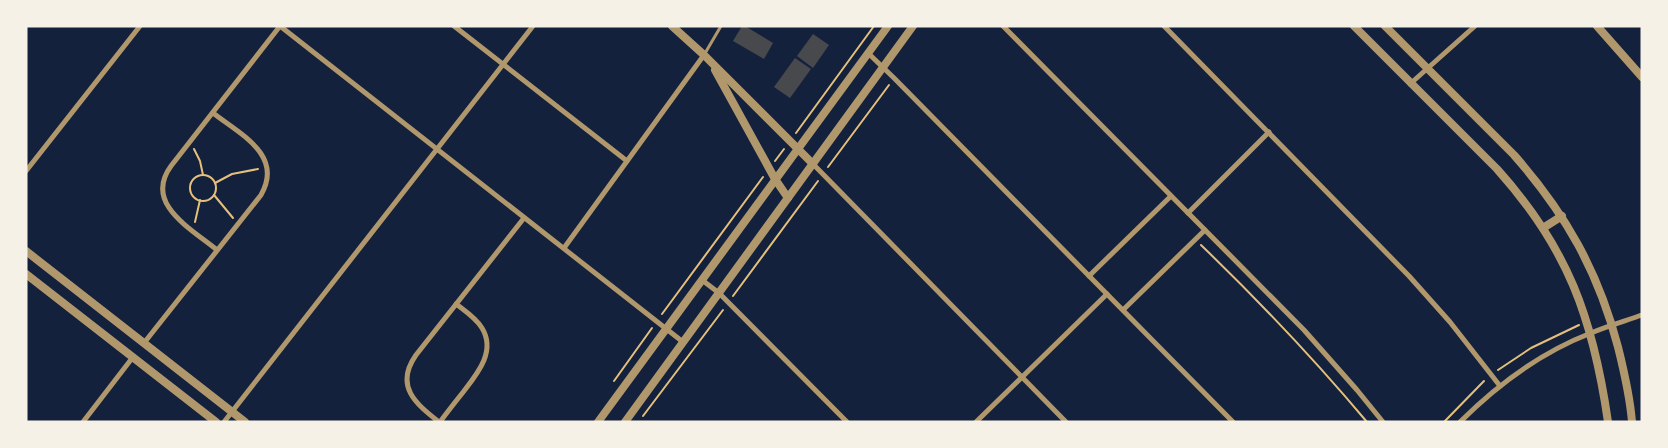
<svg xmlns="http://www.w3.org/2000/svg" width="1668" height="448" font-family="'Alegreya Sans',sans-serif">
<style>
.building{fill:#48494c}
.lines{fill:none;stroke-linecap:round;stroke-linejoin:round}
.path{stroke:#e5c07b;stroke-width:2}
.service{stroke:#b1986c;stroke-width:3}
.minor{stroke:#b1986c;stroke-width:5}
.tertiary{stroke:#b1986c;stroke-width:8}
</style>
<rect width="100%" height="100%" fill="#14213d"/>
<g class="building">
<polygon points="742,26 745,26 773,43 764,59 733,41"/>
<polygon points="813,34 829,45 813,68 797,56"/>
<polygon points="795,58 811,69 790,98 774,87"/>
</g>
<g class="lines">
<g class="path">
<polyline points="796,133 874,26"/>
<polyline points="194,149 200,161 203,175"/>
<polyline points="775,161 784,149"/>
<polyline points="828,167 889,85"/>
<circle cx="203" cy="188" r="13"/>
<polyline points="215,183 232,174 258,169"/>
<polyline points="214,195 233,218"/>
<polyline points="195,222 200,200"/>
<path d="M1201 245C1259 301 1315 360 1367 422"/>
<polyline points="733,296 818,181"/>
<polyline points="662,314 763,177"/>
<polyline points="1498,370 1531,348 1579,325"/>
<polyline points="614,381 652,328"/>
<polyline points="643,416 723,310"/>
<polyline points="1444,422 1484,381"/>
</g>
<polyline class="service" points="704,55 721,26"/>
<g class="minor">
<polyline points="280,26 683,342"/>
<polyline points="454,26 627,161"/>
<polyline points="1003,26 1304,330 1357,390 1383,422"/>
<polyline points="1164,26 1409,276 1450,322 1500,386"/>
<polyline points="868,53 894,78 1233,422"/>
<polyline points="1410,84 1475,26"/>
<polyline points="813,164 1066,422"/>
<polyline points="26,171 140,26"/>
<polyline points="1188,213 1269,132"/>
<polyline points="564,248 704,55"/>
<path d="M217 250C192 229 143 204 171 166L280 26"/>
<polyline points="1089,276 1171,196"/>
<polyline points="702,280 719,293 847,422"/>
<polyline points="1123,310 1205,230"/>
<path d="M144 343 261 195C284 155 240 134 213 113"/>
<polyline points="83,422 133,357"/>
<polyline points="224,422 533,26"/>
<path d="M439 422C416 404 394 386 416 355L524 218"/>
<path d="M440 422C448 411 456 401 464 391 478 373 496 351 482 328 476 318 465 311 456 304"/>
<polyline points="976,422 1107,294"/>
<path d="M1460 422C1497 385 1542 352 1591 333 1607 326 1625 321 1642 315"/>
</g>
<g class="tertiary">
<polyline points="672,26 704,55 813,164"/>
<path d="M1354 26 1497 169C1568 248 1593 318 1608 422"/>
<path d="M1385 26 1514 155C1566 214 1598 271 1618 347 1624 371 1630 397 1632 422"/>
<polyline points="1597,26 1642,77"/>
<polyline points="715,70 775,179 788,198"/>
<polyline points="1543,228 1562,216"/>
<polyline points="26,251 245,422"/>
<polyline points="26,274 216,422"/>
<polyline points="598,422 888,26"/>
<polyline points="625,422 913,26"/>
</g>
</g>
<rect width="1668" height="448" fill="none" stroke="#f6f1e7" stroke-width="55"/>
</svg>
